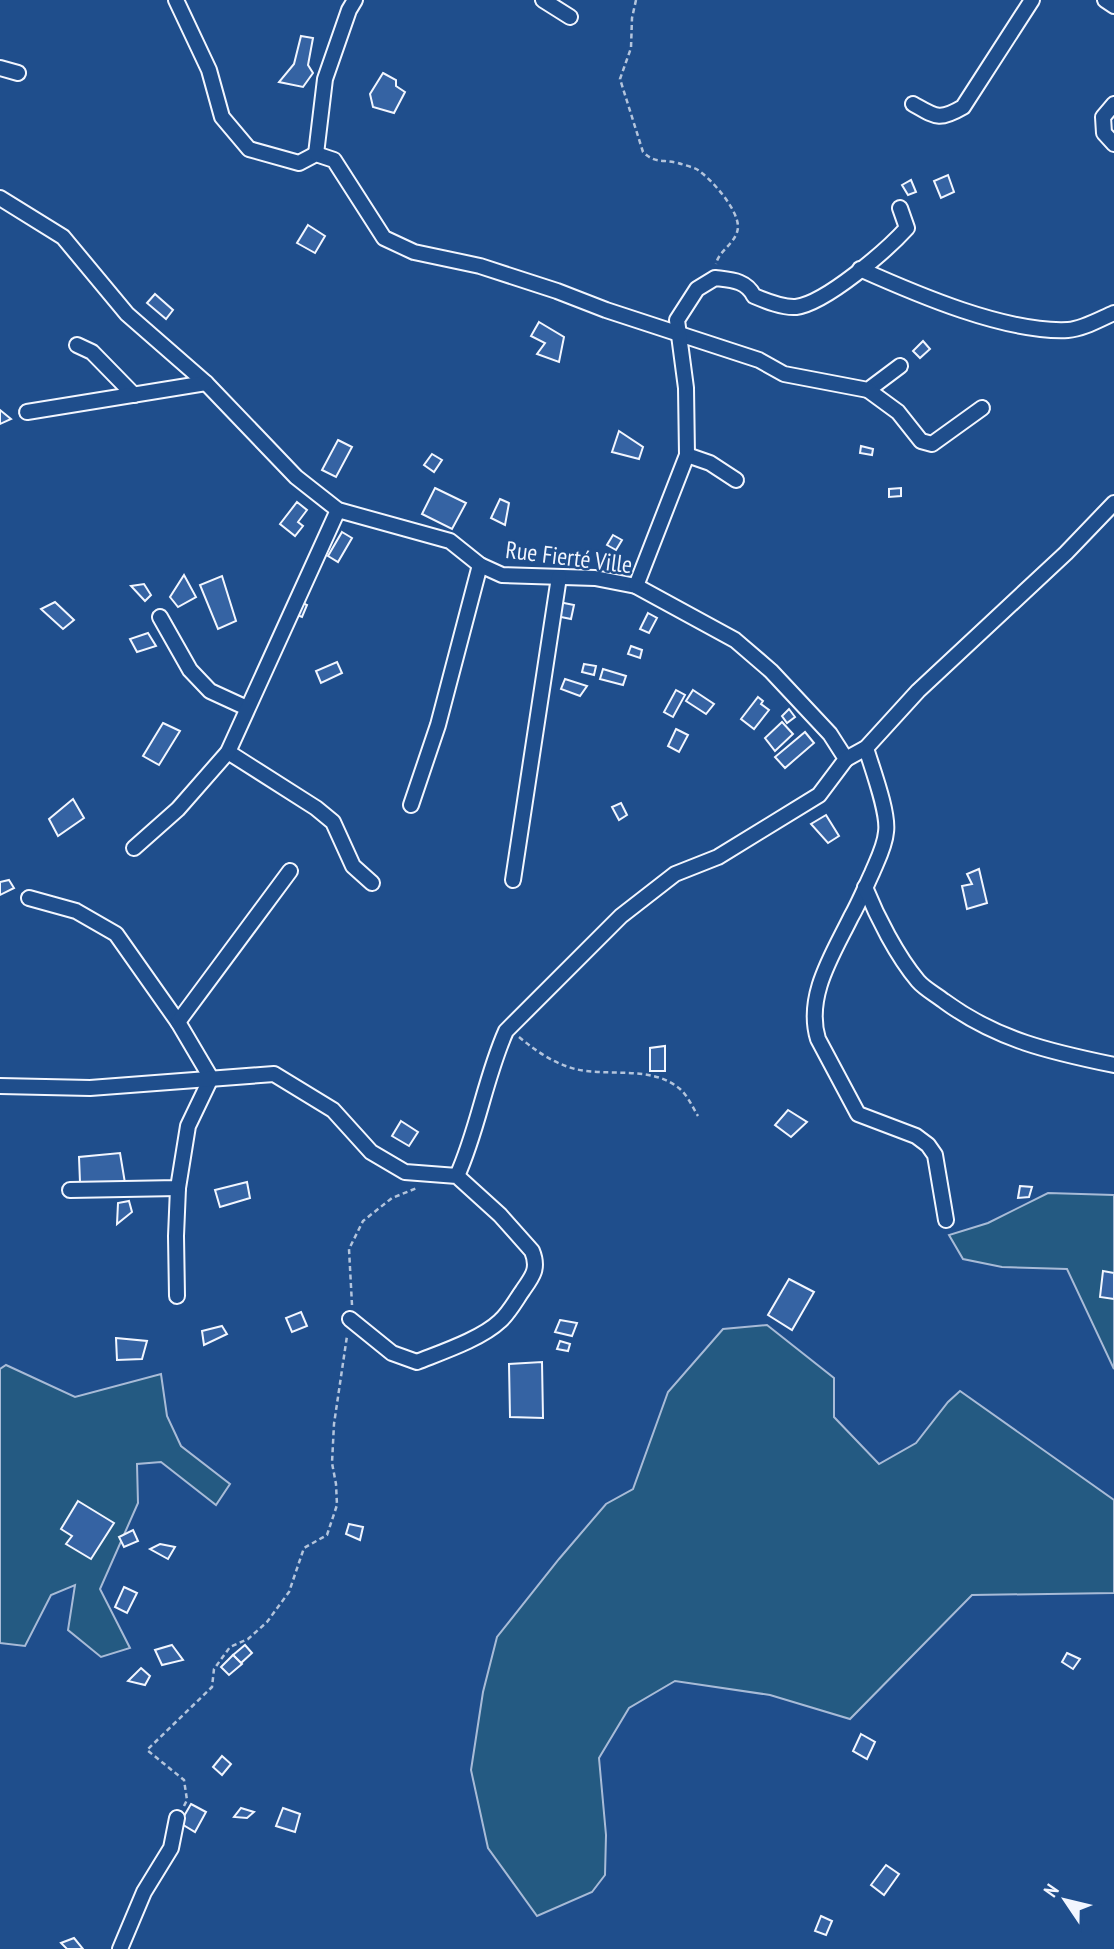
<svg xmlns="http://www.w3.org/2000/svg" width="1114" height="1949" font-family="'PT Sans Narrow',sans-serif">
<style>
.green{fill:#245a82;stroke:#a8bbd7;stroke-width:2}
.building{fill:#3563a3;stroke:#f2f6ff;stroke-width:2}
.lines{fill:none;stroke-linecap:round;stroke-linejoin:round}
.street-casing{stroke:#f2f6ff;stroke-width:18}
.path{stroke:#b3c4dc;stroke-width:2.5;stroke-dasharray:5 3.5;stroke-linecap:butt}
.street{stroke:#1f4e8c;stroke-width:14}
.labels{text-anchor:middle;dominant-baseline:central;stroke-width:5;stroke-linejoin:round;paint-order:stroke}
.street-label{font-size:24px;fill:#f2f6ff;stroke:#1f4e8c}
</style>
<rect width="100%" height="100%" fill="#1f4e8c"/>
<g class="green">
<polygon points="1048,1193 1114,1195 1114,1369 1067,1269 1002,1267 963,1259 949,1235 988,1223"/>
<polygon points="767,1325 834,1378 834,1417 879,1464 916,1443 948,1402 960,1391 1114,1500 1114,1593 972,1595 850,1719 770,1695 675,1681 629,1708 599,1758 606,1835 605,1875 592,1892 537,1916 488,1848 471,1770 483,1692 497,1637 559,1559 606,1504 633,1489 668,1392 723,1329"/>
<polygon points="6,1365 75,1397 161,1374 167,1416 181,1446 230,1484 216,1505 161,1462 137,1464 138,1503 100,1589 130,1648 101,1657 68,1630 75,1585 51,1595 25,1646 0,1643 0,1369"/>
</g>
<g class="building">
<polygon points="301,36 313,38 308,65 313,73 303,87 279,82 294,64"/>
<polygon points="383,73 396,80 396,86 405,92 394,113 373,107 370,94"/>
<polygon points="948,175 954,192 941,198 934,181"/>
<polygon points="911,180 916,192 908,195 902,185"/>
<polygon points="308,225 325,236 315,253 297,243"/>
<polygon points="155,294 173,310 166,319 147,303"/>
<polygon points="539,322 564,337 559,362 537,354 545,343 531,336"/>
<polygon points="923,341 930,349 920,358 913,351"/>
<polygon points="0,410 11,419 0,424"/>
<polygon points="619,431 643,447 639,459 612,452"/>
<polygon points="338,440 352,447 336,477 322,470"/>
<polygon points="861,446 873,449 872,455 860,453"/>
<polygon points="432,454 442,460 434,472 424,465"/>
<polygon points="435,488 466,503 452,529 422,514"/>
<polygon points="901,488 901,496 889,497 889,489"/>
<polygon points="500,499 509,503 505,525 491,518"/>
<polygon points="297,502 307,510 298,522 303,526 295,536 280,524"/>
<polygon points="342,532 352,538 338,562 328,556"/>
<polygon points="613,535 622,540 616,550 607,545"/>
<polygon points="184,575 196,597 178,607 170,597"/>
<polygon points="222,576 236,621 218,629 200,585"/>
<polygon points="144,584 151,595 145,601 131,586"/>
<polygon points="298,601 307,605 302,617 292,613"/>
<polygon points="55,602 74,620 63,629 41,609"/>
<polygon points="559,602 574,605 571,619 556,616"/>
<polygon points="648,613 657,618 649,633 640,629"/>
<polygon points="148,633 156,646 137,652 130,639"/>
<polygon points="631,646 642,650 640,658 628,654"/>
<polygon points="337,662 342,673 321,683 316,671"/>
<polygon points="584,664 596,666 594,675 582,672"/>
<polygon points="603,669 626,676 623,685 600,679"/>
<polygon points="565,679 587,686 580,696 561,689"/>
<polygon points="676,690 685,695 673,717 664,712"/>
<polygon points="693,690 714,704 706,714 686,701"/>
<polygon points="758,697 763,701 761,704 769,710 754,729 741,719"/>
<polygon points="789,709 795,717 787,723 782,716"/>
<polygon points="782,722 793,734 775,751 765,738"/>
<polygon points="163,723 180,731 159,765 143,756"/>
<polygon points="676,729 688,735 679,752 668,746"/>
<polygon points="805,732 814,743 785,768 775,757"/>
<polygon points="73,799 84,818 58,836 49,819"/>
<polygon points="621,803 627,815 619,820 612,807"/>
<polygon points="826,815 839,836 828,843 811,824"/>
<polygon points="979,869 987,903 967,909 962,886 972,884 967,874"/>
<polygon points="9,880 14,888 0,895 0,882"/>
<polygon points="665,1046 665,1071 650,1071 650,1048"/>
<polygon points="788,1110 807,1122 791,1137 775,1125"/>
<polygon points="401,1121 418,1132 409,1146 392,1136"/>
<polygon points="120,1153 125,1183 80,1182 79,1157"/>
<polygon points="247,1182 250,1198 220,1207 215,1190"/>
<polygon points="1020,1186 1032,1187 1029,1197 1018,1198"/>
<polygon points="129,1201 132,1212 117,1224 118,1203"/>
<polygon points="1103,1271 1114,1273 1114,1299 1100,1297"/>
<polygon points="789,1279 814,1292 792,1330 768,1315"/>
<polygon points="301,1312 307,1326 292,1332 286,1318"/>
<polygon points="560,1320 577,1323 572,1336 555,1332"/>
<polygon points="222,1326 227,1334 204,1345 202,1331"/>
<polygon points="116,1338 147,1341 142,1359 117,1360"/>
<polygon points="560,1341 570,1344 568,1351 557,1349"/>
<polygon points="542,1362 543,1418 510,1417 509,1364"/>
<polygon points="78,1501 114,1523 91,1559 66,1544 72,1536 61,1529"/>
<polygon points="349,1524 363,1527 360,1540 346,1534"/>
<polygon points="133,1530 138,1541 124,1547 119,1537"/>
<polygon points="160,1544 175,1547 168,1559 150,1549"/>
<polygon points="124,1587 137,1593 127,1613 115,1607"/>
<polygon points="172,1645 183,1660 162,1665 155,1650"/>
<polygon points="245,1645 252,1653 241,1663 233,1655"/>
<polygon points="1067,1653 1080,1659 1073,1669 1062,1662"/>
<polygon points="233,1655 242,1664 229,1675 221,1667"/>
<polygon points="141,1668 150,1676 145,1685 128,1681"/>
<polygon points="861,1734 875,1742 867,1759 853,1751"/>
<polygon points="222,1756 231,1764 222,1775 213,1767"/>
<polygon points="191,1804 206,1812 195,1832 180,1823"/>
<polygon points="241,1808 254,1812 247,1818 234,1817"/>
<polygon points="283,1808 300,1814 295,1832 276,1826"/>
<polygon points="886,1865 899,1874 884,1895 871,1885"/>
<polygon points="821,1916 832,1921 826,1935 815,1931"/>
<polygon points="74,1938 83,1949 67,1949 61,1943"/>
</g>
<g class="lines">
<defs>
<g id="street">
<polyline points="176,0 209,70 222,117 249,149 299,163 316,154 334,160 384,238 414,252 480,266 557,291 606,310 759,360 784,374 868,390 900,366"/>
<polyline points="543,0 570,17"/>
<polyline points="1105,0 1114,6"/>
<polyline points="0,68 18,73"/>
<path d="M913 104C936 117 939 121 963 107L1032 0"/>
<polyline points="1114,104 1103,117 1104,133 1114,144"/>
<polyline points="316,154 325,79 349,10 355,0"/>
<path d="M0 198 63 237 127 314 206 383 296 477 338 510 450 541 480 565 502 575 595 578 636 586 735 640 771 671 830 734 846 759 819 795 718 857 675 874 621 916 506 1031C485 1078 478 1130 457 1176"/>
<path d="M860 269C916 294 1006 333 1068 330 1083 329 1100 319 1114 313"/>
<polyline points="77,345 92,352 134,395"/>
<polyline points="868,390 898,412 921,441 932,444 982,408"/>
<polyline points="27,412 206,383"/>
<polyline points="687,455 710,463 736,480"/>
<path d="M636 586 687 455 686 388 677 320 697 289 715 278C731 280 746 280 754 296 766 301 783 308 796 307 826 303 887 250 907 228L900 208"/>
<polyline points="160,617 190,670 210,691 247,708"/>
<path d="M866 748C872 768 889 813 886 832 885 846 877 861 872 873 865 888 859 903 851 917 833 954 805 996 818 1039L858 1114 916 1136 928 1145 935 1155 946 1220"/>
<polyline points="228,752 316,808 333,822 353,866 372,883"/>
<polyline points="846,759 866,748 918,691 1066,553 1114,503"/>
<polyline points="411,805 438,725 480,565"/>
<polyline points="134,848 178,809 228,752 338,510"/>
<polyline points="513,880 559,577"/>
<path d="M865 887C877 917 897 956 918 981 925 989 935 994 944 1001 997 1040 1051 1052 1114 1065"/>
<polyline points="29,898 76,911 116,934 178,1022 211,1078 188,1126 178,1188 70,1190"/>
<polyline points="178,1022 290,871"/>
<path d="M0 1086 90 1088 274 1074 333 1110 371 1152 405 1172 457 1176 500 1215 532 1251C539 1268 533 1276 523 1290 516 1300 509 1313 500 1321 481 1339 442 1352 417 1362L392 1353 350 1319"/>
<polyline points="177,1296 176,1236 178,1188"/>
<polyline points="120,1949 144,1892 171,1848 177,1818"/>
</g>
</defs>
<use href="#street" class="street-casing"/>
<g class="path">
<path d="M636 0 632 18 631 48 620 79 643 152C655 164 663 159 678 163 684 165 693 167 698 170 712 180 738 209 738 227 737 243 719 250 716 264"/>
<path d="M519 1037C536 1051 553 1063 575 1069 609 1077 652 1065 680 1089 688 1096 693 1108 698 1116"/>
<polyline points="352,1305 349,1249 363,1221 392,1198 417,1188"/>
<polyline points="184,1806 187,1800 184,1780 147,1750 212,1687 214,1669 230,1647 248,1639 267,1622 289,1592 304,1548 327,1535 337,1505 336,1484 332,1463 334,1424 347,1336"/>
</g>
<use href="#street" class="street"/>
</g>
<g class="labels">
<g class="street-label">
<text transform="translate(569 557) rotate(7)">Rue Fierté Ville</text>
</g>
</g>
<g transform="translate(1065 1900) rotate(305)" stroke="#1f4e8c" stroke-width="5" paint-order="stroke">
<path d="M0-5L12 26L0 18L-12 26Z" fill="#f2f6ff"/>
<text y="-10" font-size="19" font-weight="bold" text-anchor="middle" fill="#f2f6ff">N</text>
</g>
</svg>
